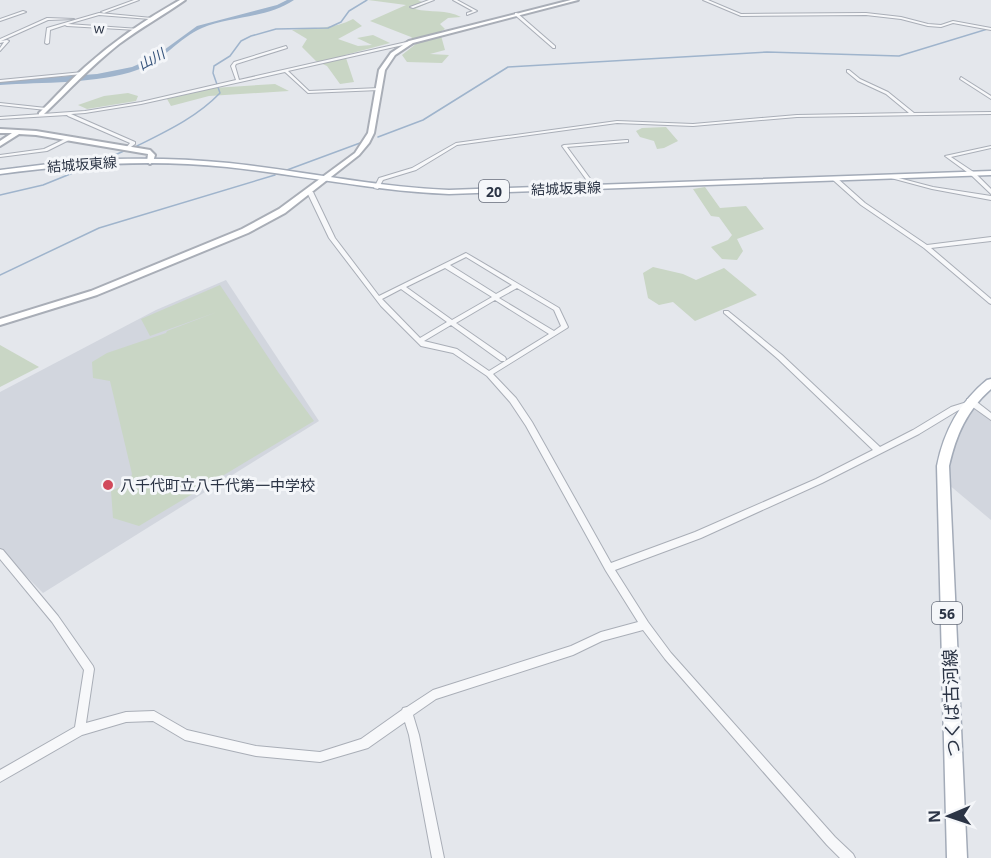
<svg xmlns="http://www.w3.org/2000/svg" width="991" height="858" font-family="'Open Sans','Noto Sans JP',sans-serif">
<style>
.built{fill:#d2d6de}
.green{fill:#c9d6c5}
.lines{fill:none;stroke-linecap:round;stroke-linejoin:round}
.stream{stroke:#9fb4cc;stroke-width:1.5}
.river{fill:#9fb4cc;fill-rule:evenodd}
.street-casing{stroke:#a9aeb7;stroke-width:2}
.secondary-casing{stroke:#a9aeb7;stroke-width:4}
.primary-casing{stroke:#a3abb8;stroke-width:3}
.street{fill:#f7f8fa;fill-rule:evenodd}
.secondary{fill:#fff;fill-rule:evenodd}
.primary{fill:#fff;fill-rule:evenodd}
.poi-dot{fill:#d1495b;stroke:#f4f6f9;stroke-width:2}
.labels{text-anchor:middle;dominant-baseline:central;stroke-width:6;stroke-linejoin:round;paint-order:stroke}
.far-street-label{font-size:14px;fill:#2b3445;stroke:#f4f6f9}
.far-water-label{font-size:14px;font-style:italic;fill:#34527a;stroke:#f4f6f9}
.shield{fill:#f4f6f9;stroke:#676e7b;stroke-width:1.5}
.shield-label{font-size:14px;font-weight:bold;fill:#2b3445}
.poi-label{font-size:15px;fill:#2b3445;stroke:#f4f6f9;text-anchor:start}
.near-street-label{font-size:18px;fill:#2b3445;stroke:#f4f6f9}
</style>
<rect width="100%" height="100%" fill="#e4e7ec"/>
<g class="built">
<polygon points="226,280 319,421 43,593 0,550 0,392 156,310"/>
<polygon points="972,403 991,418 991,520 948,484 951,456"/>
</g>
<g class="green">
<path d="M368 0H418L426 4 415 9C431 13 446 9 461 17L448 18 440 24 445 29 440 32 445 50 430 54 449 55 442 63 407 62 402 55 417 43 411 37 370 21 406 5Z"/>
<path d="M353 19 362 26 338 39 358 46 372 45 357 38 373 35 390 43 345 55 354 82 340 84 327 66 316 61 302 47 307 39 292 30C312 28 335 29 353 19Z"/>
<polygon points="275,84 289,91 209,96 171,106 167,99 213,88"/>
<polygon points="128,93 138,96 136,101 87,109 78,105 104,96"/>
<polygon points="666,127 678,141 664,148 657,149 654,141 640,137 636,131 642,128"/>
<polygon points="705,187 720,208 746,206 764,229 737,239 743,251 737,260 722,259 711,247 728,240 732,235 719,217 711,216 693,189"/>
<polygon points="653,267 683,274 696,280 724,268 757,295 695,321 673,302 659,305 648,298 643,273"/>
<polygon points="220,285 278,372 314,421 139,526 113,518 111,491 129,483 132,474 110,381 93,378 92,362 107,353 166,333 167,331 217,312 150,336 141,319"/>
<polygon points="0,345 39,367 0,387"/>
</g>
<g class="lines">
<g class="stream">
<polyline points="378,137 423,120 508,67 767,52 899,56 991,28"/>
<path d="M137 146C167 131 197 117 220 93L213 73 214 66 230 56 241 41 251 36 276 29 328 28 341 22 349 11 367 0"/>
<polyline points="106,159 126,150"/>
<polyline points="287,170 360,143"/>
<polyline points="0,195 43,185 90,166"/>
<polyline points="0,275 99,228 275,175"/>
</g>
<path class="river" d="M287 0H294C268 18 231 16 202 28 179 38 163 61 137 70 99 84 41 82 0 85V81L97 74 132 67 153 58 197 26 277 5Z"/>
<defs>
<g id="street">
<polygon points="134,0 139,0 104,13 101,12"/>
<polygon points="429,0 434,0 413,8 410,7"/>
<polygon points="453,0 457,0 477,11 467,15 467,13 473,11"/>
<polygon points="703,0 708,0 741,14 866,13 901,17 928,24 941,25 953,21 991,28 991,30 953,23 941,27 928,26 901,19 866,15 741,16"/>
<polygon points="23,11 26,12 0,21 0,19"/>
<polygon points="99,13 152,18 150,19 99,15 68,24 139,29 137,30 67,26 65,25 50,30 49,43 47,44 45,43 47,28"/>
<polygon points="515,13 517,13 555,46 555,48 553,48 515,15"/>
<polygon points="47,18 74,19 48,20 1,41 7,40 9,41 0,51 0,48 4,42 0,43 0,39"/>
<polygon points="411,41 412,43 288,71 309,91 380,88 380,90 379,90 308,93 285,72 141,104 85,113 71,114 135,142 135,144 128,149 126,148 130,143 68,116 67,115 0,119 0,117 85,111 141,102 236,80 231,66 234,62 286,46 287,48 236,64 235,66 239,80"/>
<polygon points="847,70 849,70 860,79 888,92 914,113 991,112 991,114 797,117 693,126 617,123 457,145 416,170 383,180 378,189 374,188 379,178 412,168 456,143 617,121 693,124 797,115 909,113 886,94 858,81 847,72"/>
<polygon points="83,72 82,74 0,82 0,80"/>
<polygon points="961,77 991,96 991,99 960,79"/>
<polygon points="0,103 46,108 48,109 46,110 0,105"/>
<polygon points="69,137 73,138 47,151 0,157 0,155 44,149"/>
<polygon points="626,140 628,140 628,142 567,147 597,188 595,189 593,189 562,146 564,145"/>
<polygon points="991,146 991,148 951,157 975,173 991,189 991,194 971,175 945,156"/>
<polygon points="891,176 933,187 991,196 991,200 932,189 891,178"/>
<polygon points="833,178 837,178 865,203 927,245 991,237 991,241 931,248 991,299 991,304 989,303 924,248 861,205 833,180"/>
<path d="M308 191 313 192 335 238 379 296 466 253 559 308 568 327 567 328 493 374 516 398 532 422 611 563 695 532 816 479 873 450 778 359 724 313V311H728L782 355 880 447 913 430 951 407 967 402V399H973L991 413V420L970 405 957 411 919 434 822 483 701 538 615 570 648 622 671 653 835 837 853 854 855 858H840L827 845 665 659 643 630 602 641 573 655 436 699 413 715 419 735 444 858H432L409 735 405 722 368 748 320 762 256 756 185 740 153 721 126 722 82 735 0 782V770L75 727 84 670 52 622 0 559V549L3 550 58 616 93 666 94 669 86 723 126 712 154 711 187 730 256 746 320 752 361 739 402 710 403 708 407 707 433 690 571 646 601 632 638 622 606 571 526 426 510 402 487 376 453 353 421 346 381 306 329 238 307 192ZM466 257 512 285 496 294 450 265ZM445 268 492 297 452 320 406 287ZM517 288 554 310 561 326 554 331 499 298ZM401 289 447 322 420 338 382 299ZM495 300 549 334 489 371 457 349 424 341 451 325 501 361H505L506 359 505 357 456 323Z"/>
</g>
<g id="secondary">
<path d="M180 0H185C164 15 140 28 119 44 91 66 68 91 43 115H39V113C55 98 69 81 85 67 114 41 146 19 180 0Z"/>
<polygon points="571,0 578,0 413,43 395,55 385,70 374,133 369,143 359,155 285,213 248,233 97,295 0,325 0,319 91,291 242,229 279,209 355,153 368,133 379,70 391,53 409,41"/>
<polygon points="0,129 36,131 150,150 155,155 153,162 150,164 147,162 148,154 36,135 19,134 0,146 0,141 12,133 0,133"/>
</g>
<g id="primary">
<path d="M114 159C152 158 191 159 229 163 303 171 375 187 449 190L991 171V175L449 194C374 191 302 175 227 167 151 159 75 164 0 174V170L57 163Z"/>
<path d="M991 379V389C967 410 956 435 949 466L967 858H947L937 466C944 431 959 403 987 380Z"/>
</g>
</defs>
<use href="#street" class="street-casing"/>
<use href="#secondary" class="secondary-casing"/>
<use href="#primary" class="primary-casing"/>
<use href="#street" class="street"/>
<use href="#secondary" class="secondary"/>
<use href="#primary" class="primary"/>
</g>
<circle class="poi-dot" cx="108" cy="485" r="6"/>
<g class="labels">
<g class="far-street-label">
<text transform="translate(99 28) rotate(2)">w</text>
<text transform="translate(82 164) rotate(-4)">結城坂東線</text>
<text transform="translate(566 188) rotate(-2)">結城坂東線</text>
</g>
<g class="far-water-label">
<text transform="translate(151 59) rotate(-29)">山川</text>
</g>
<g class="shield">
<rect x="479" y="180" width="30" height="22" rx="4.5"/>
<rect x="932" y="602" width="30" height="22" rx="4.5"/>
</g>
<g class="shield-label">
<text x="494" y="191">20</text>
<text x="947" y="613">56</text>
</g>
<g class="poi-label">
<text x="120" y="485">八千代町立八千代第一中学校</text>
</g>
<g class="near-street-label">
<text transform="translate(951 703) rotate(-92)">つくば古河線</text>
</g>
</g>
<g transform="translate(949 816) rotate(268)" stroke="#f4f6f9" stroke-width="4.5" paint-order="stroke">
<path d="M0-4.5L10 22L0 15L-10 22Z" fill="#2b3445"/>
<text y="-9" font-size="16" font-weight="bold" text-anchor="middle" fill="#2b3445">N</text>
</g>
</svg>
